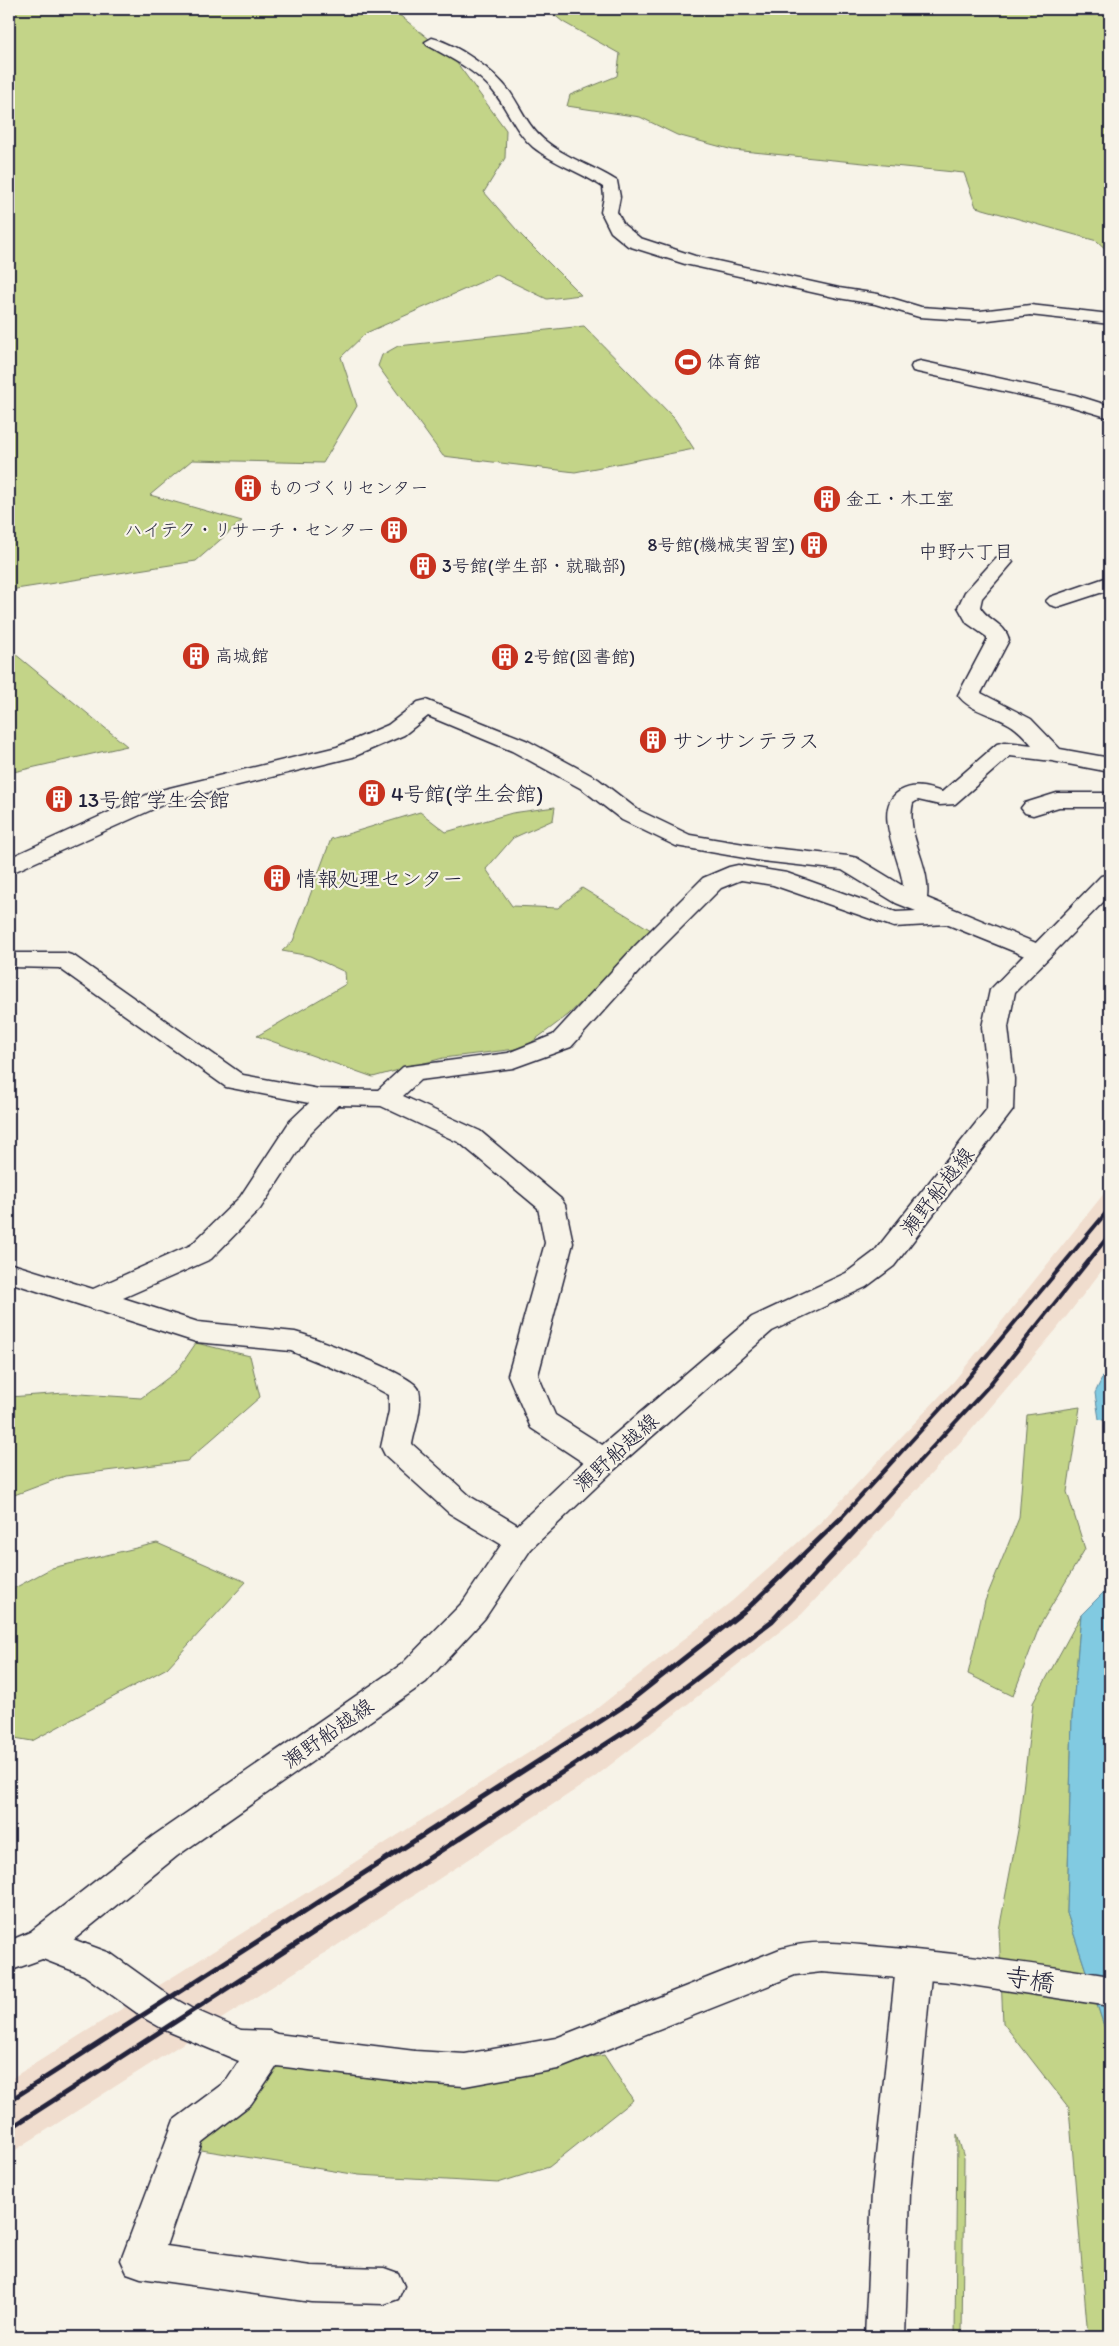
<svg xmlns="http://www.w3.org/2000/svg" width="1119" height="2346" font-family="Itim,'Klee One',sans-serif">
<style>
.built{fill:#f0ddce}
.green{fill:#c3d488;stroke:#727b62}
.water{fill:#81cae1;stroke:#5b879f}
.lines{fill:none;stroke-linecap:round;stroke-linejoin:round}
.street-casing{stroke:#22223b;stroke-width:3}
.secondary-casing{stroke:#22223b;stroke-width:3}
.street{fill:#f7f3e8;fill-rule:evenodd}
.secondary{fill:#f7f3e8;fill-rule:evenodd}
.rail-far1{stroke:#22223b;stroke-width:4}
.rail{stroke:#22223b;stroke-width:5}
.labels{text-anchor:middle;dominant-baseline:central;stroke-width:4.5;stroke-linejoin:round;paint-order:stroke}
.far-poi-label{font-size:18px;fill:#22223b;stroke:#f7f3e8;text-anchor:start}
.far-neighbourhood-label{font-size:19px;fill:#22223b;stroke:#f7f3e8}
.poi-label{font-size:21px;fill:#22223b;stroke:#f7f3e8;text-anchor:start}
.street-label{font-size:21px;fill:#22223b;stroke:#f7f3e8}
.near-street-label{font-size:25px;fill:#22223b;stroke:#f7f3e8}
</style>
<rect width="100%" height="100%" fill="#f7f3e8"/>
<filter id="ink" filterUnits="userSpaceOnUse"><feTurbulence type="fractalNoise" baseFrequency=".02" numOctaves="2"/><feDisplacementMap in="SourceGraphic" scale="10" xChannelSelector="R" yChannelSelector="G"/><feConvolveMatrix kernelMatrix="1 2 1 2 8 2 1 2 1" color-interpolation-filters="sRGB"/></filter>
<g filter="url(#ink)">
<polygon class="built" points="1110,1186 1110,1260 1056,1330 967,1435 802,1614 595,1777 336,1946 9,2154 9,2080 590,1714 732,1601 821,1522 954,1381"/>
<g class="green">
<polygon points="9,9 405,9 398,14 454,59 506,130 505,158 484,192 522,236 581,295 547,299 497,275 366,333 341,357 357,406 323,463 192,460 150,495 242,521 196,561 16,589 9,599"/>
<polygon points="547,9 1110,9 1110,253 1097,241 976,207 964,173 733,150 677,135 640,117 567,106 570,95 617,76 620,54 563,22"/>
<polygon points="584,326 674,418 694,449 575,472 443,456 378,366 382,355 398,346"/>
<polygon points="9,649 127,746 9,773"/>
<polygon points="555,807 553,820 513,838 486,869 512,906 558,908 582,888 651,930 628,957 568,1015 524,1048 443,1058 373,1077 257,1036 346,984 345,972 310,956 282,951 293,941 331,839 420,812 446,832 512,813"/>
<polygon points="196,1343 250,1356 260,1397 187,1461 65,1476 9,1497 9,1397 65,1393 141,1398 177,1371"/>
<polygon points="1080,1407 1067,1492 1085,1549 1040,1625 1013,1696 968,1674 985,1601 1019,1518 1027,1415"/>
<polygon points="157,1543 246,1582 167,1668 32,1741 9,1737 9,1591 52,1568"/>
<polygon points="1081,1615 1072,1718 1067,1913 1108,2038 1110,2053 1110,2337 1088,2337 1069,2108 1003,2023 999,1930 1019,1825 1033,1703"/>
<polygon points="604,2055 633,2100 549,2167 498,2183 359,2175 195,2149 255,2095 283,2060 504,2074"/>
<polygon points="957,2134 964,2158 962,2337 955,2337"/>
</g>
<g class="water">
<polygon points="1110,1362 1110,1422 1099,1419 1095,1393"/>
<polygon points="1110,1586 1110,2053 1108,2038 1067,1913 1072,1718 1081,1615"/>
</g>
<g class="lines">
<defs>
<g id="street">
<path d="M432 38C457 44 495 71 510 92 521 108 528 126 543 139 565 158 594 166 617 181L620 197 617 212 624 225 640 238 695 256 839 288 878 294 921 307 980 311 1030 305 1110 314V324L1030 315 980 321 919 317 875 304 838 298 685 264 628 246 611 232 601 212 604 197 603 187C581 172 554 164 533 147 515 132 508 109 493 91 476 70 450 58 427 45L425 42Z"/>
<polygon points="920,361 1075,395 1110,406 1110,418 1070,406 913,371 911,367 913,363"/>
<path d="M1003 556 1010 558 1013 562 982 598 980 607C987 620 1006 624 1009 640L981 693 1031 719 1060 749 1110 758V772L1052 761 1010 756 955 804 940 805 918 800 913 803C905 836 931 864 927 898L1048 948 1052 953 1048 958 1039 961 1030 958 946 924 894 927 773 885 741 880 721 888 652 957 571 1047 513 1068 420 1080 403 1096 480 1131 561 1199 565 1205 573 1243 538 1375 555 1415 615 1453 619 1461 615 1469 604 1472 593 1469 531 1428 508 1375 545 1243 538 1208 460 1143 381 1106 338 1105 310 1133 260 1209 211 1259 123 1298 198 1322 295 1332 305 1335C324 1342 415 1375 419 1390 423 1407 415 1428 412 1444L471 1497 531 1533 536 1541 531 1549 520 1552 509 1549 449 1513 385 1455 381 1447 389 1411V1395L357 1378 291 1351 196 1342 9 1282V1263L93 1289 191 1245 240 1197 290 1121 309 1103 226 1087 59 968 9 967V953H65L74 956 243 1075 319 1089 378 1090 403 1067 508 1053 553 1035 634 947 703 878 729 867 738 865 787 873 896 912 916 911 896 903 842 870 762 861 676 846 622 820 582 789 512 751 428 716 404 735 353 757 169 802 9 874V858L153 792 337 747 388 725 418 702 426 700 528 741 598 779 638 810 690 835 762 847 848 856 857 858 903 886C902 861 870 808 900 791 914 783 927 787 942 792L997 744 1005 742 1032 745C1025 737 1018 729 1009 724 993 714 969 711 958 695L987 640V637L967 623 958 607 965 592 996 558Z"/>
<polygon points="1105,578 1110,579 1110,593 1103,592 1057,607 1050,605 1046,601 1050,597"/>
<polygon points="1057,793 1110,793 1110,807 1059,807 1033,815 1025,813 1021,808 1025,803"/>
<path d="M43 1928 110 1953 170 1996 191 2008 241 2030 269 2031 277 2034 415 2051 465 2054 556 2038 780 1949C813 1938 848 1944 882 1947 959 1953 1034 1964 1110 1976V2006L951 1982 822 1972 795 1975 558 2069 465 2086 415 2083 277 2066 251 2104 202 2142 166 2246 311 2266 384 2268 398 2273 404 2286 398 2299 384 2304 311 2302 141 2278 127 2273 121 2260 174 2120 225 2082 239 2061 165 2030 144 2018 84 1975 30 1954 25 1943 30 1932Z"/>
</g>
<g id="secondary">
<polygon points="1110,874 1110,895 1015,992 1008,1027 1014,1079 1013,1110 894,1266 866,1287 772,1331 615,1469 531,1549 485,1618 426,1682 177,1856 56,1954 9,1971 9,1941 30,1932 153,1836 402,1664 463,1602 509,1533 593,1453 752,1317 846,1273 874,1252 987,1109 988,1079 982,1027 990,990 1101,876"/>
<polygon points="914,1951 927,1955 932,1966 910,2193 905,2337 865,2337 872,2193 896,1966 901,1955"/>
</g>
</defs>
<use href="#street" class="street-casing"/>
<use href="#secondary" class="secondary-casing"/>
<use href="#street" class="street"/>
<use href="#secondary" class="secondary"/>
<g class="rail-far1">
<polyline points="840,1519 965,1382 1110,1208"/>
<polyline points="866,1519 986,1389 1110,1234"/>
</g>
<g class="rail">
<polyline points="9,2101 621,1708 748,1608 841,1518"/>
<polyline points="9,2129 637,1724 772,1621 867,1518"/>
</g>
</g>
</g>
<defs>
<symbol id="stadium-disc" viewBox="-11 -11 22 22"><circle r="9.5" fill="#c8321e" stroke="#f7f3e8"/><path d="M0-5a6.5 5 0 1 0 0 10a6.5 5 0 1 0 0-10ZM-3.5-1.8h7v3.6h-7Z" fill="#fff"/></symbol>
<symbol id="building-disc" viewBox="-11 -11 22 22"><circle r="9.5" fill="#c8321e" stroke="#f7f3e8"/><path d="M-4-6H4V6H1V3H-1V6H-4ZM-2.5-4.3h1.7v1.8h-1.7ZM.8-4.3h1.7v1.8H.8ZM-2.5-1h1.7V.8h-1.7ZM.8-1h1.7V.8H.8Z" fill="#fff"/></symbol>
</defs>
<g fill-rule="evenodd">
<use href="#stadium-disc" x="672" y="346" width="32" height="32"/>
<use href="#building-disc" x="232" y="472" width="32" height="32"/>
<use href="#building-disc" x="811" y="483" width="32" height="32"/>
<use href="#building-disc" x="378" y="514" width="32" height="32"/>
<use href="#building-disc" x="798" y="529" width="32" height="32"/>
<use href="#building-disc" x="407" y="550" width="32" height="32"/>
<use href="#building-disc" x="180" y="640" width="32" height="32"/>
<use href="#building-disc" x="489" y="641" width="32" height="32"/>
<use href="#building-disc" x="637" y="724" width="32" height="32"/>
<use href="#building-disc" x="356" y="777" width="32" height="32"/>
<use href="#building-disc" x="43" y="783" width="32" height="32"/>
<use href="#building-disc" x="261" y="862" width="32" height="32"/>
</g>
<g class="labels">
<g class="far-poi-label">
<text x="707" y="362">体育館</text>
<text x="267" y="488">ものづくりセンター</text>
<text x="846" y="499">金工・木工室</text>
<text x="375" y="530" text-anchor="end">ハイテク・リサーチ・センター</text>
<text x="795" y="545" text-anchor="end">8号館(機械実習室)</text>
<text x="442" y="566">3号館(学生部・就職部)</text>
<text x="215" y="656">高城館</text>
<text x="524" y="657">2号館(図書館)</text>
</g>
<g class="far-neighbourhood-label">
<text x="966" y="551">中野六丁目</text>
</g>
<g class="poi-label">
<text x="672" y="740">サンサンテラス</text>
<text x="391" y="793">4号館(学生会館)</text>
<text x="78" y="799">13号館 学生会館</text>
<text x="296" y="878">情報処理センター</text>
</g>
<g class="street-label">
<text transform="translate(937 1191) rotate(-52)">瀬野船越線</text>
<text transform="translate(616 1452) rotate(-42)">瀬野船越線</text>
<text transform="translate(328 1733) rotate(-35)">瀬野船越線</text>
</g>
<g class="near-street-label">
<text transform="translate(1030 1979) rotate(9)">寺橋</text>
</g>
</g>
<rect width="1119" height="2346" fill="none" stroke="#f7f3e8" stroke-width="30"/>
<rect x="15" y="15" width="1089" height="2316" fill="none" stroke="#22223b" stroke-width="2" filter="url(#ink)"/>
</svg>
